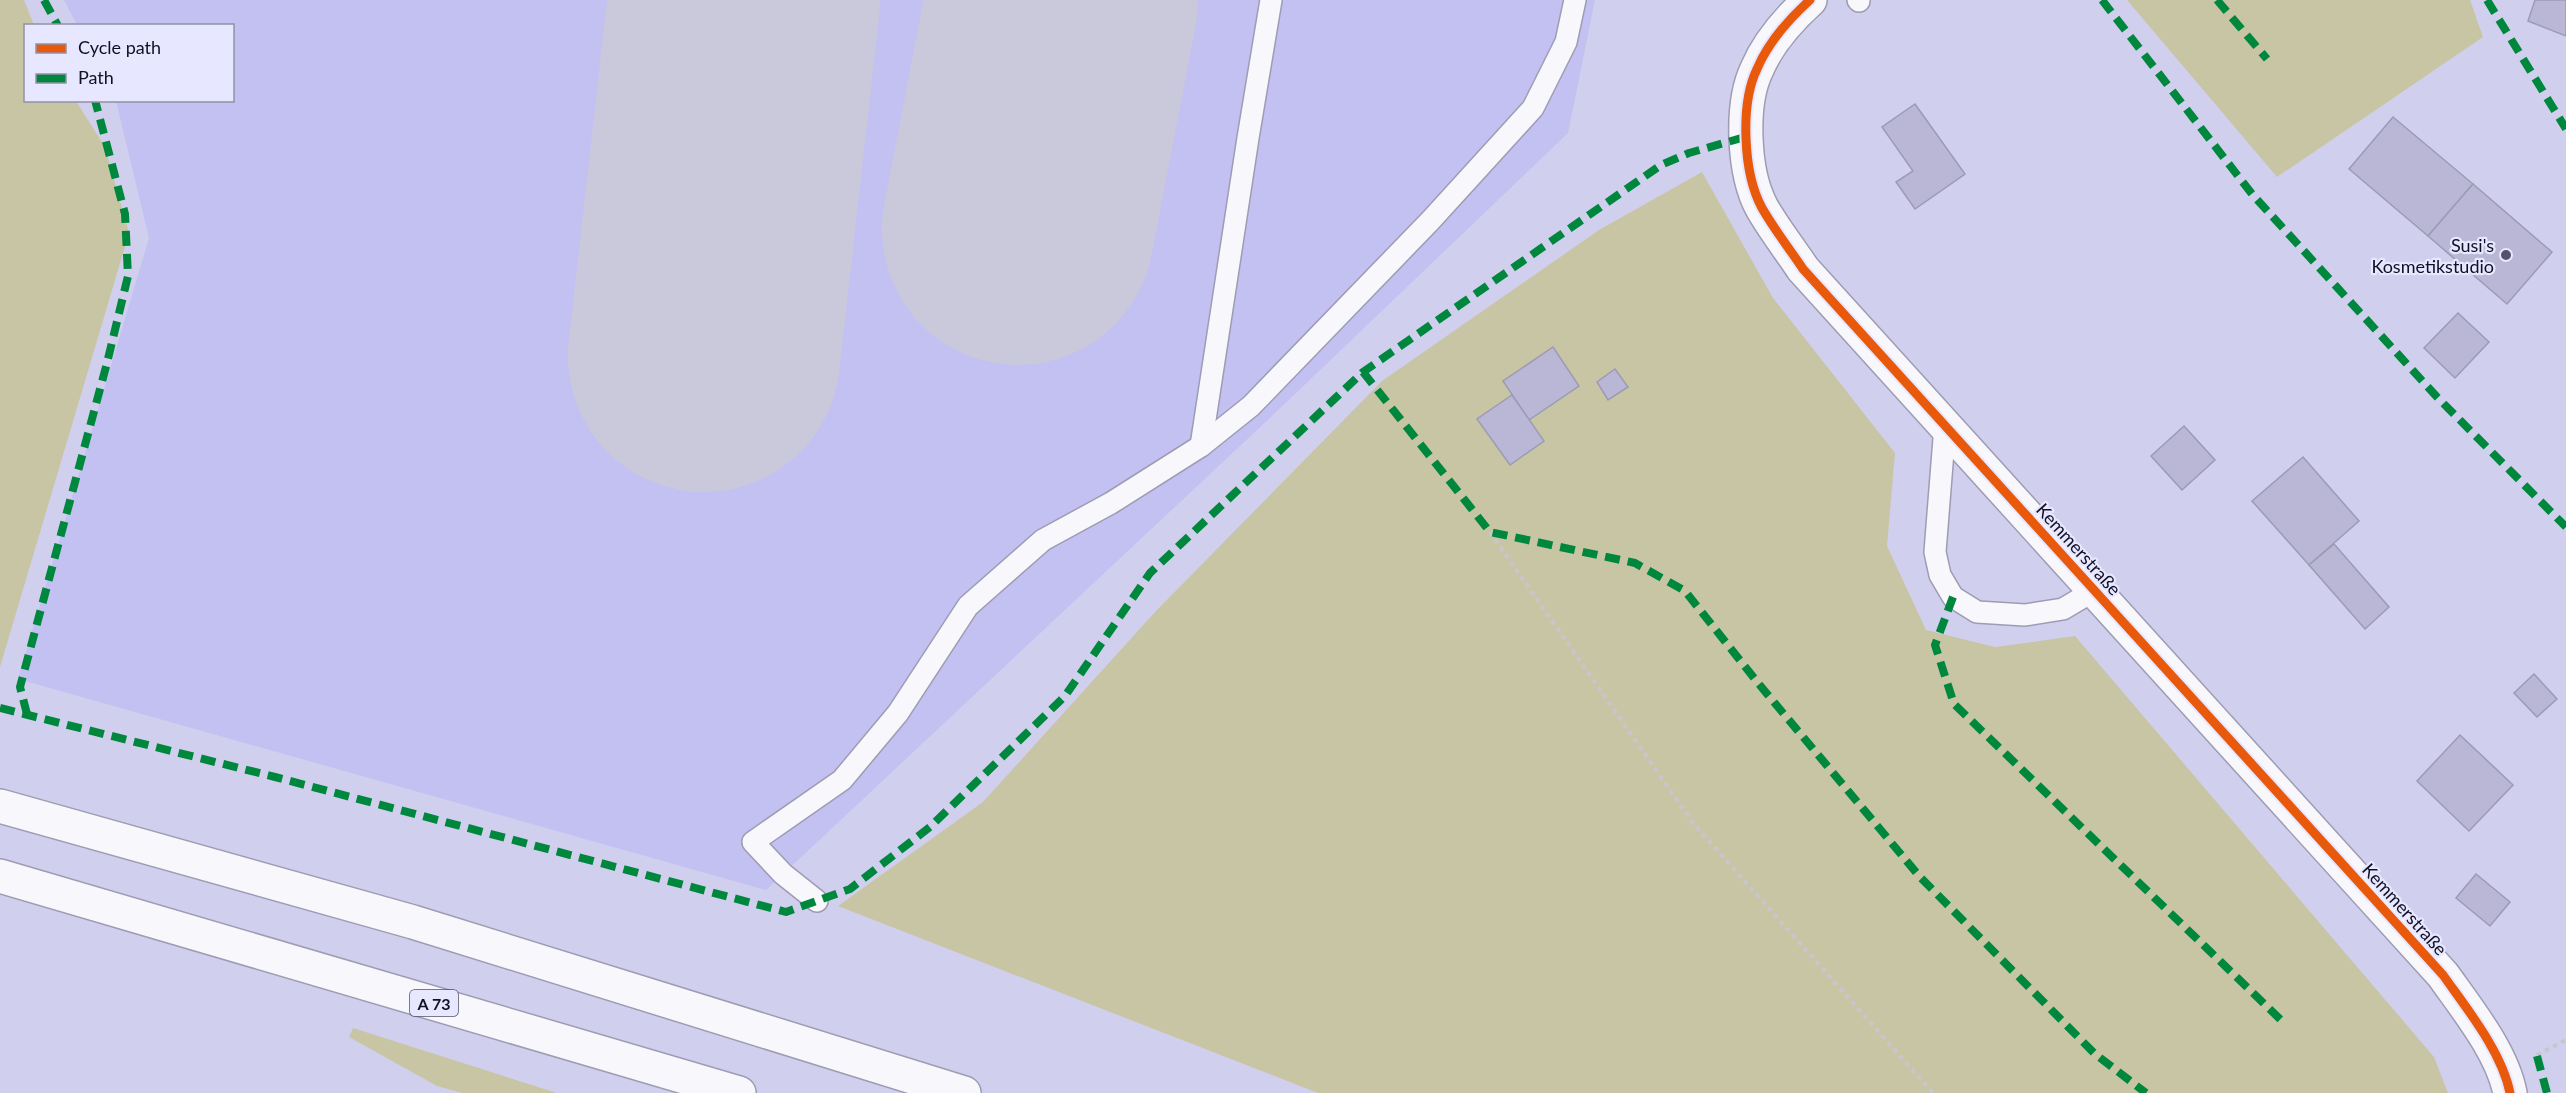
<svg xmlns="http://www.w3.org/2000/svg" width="2566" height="1093" font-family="Lato,sans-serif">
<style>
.built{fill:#c3c0f2}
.green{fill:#c8c5a5}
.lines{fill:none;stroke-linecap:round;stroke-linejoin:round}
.runway{stroke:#cac9dc;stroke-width:272}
.building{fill:#bab7d6;stroke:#9c9bb2;stroke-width:1.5}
.service-casing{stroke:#9d9cb3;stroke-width:24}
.minor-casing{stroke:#9d9cb3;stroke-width:36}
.motorway-casing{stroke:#9d9cb3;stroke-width:36}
.path{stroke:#c7c6cf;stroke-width:4;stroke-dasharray:4.5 4.5;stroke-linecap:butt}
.service{stroke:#f8f8fc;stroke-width:21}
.minor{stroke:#f8f8fc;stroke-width:33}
.motorway{stroke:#f8f8fc;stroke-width:33}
.quiet{stroke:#00873e;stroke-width:8;stroke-dasharray:15 8;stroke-linecap:butt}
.cycleway-casing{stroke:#e7e7ff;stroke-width:13}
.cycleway{stroke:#e8590c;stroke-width:9}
.poi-dot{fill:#55536b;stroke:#e7e7ff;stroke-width:2}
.labels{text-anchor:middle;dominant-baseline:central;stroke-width:4.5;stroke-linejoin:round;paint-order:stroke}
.shield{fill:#e7e7ff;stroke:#525066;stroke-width:1.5}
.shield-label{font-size:16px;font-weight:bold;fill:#121024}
.poi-label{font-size:18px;fill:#121024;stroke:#e7e7ff;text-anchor:end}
.street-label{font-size:18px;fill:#121024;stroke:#e7e7ff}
</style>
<rect width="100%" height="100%" fill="#d1cfee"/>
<polygon class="built" points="64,0 1595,0 1568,133 1272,416 766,890 18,679 149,238 116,101 232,100 232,26 77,25"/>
<g class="green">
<polygon points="0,0 24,0 34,25 26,26 26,100 76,101 105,147 129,233 0,667"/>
<polygon points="2127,0 2470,0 2483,37 2277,177"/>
<polygon points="1702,172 1773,298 1895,453 1887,546 1926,630 1995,647 2075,636 2434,1057 2448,1093 1318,1093 838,906 983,802 1155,612 1382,381 1599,230"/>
<polygon points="353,1028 557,1093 462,1093 437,1086 349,1037"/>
</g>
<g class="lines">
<g class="runway">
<polyline points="1018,229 1062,0"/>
<polyline points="704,356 744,0"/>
</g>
</g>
<g class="building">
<polygon points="2535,0 2566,0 2566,36 2528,21"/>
<polygon points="1915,104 1965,174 1915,209 1896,182 1913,171 1882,127"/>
<polygon points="2393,117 2473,184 2428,236 2349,169"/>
<polygon points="2473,184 2552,252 2507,304 2428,236"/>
<polygon points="2458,313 2489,342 2455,378 2424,348"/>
<polygon points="1553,347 1579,386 1529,420 1503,381"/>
<polygon points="1615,369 1628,387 1608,400 1597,382"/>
<polygon points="1512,395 1544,441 1510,465 1477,419"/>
<polygon points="2184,426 2215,460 2182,490 2151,456"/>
<polygon points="2303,457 2359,521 2309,565 2252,501"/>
<polygon points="2334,544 2389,607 2365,629 2309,565"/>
<polygon points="2534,674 2557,699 2537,717 2514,693"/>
<polygon points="2460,735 2513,785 2469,831 2417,781"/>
<polygon points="2476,874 2510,902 2490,926 2456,898"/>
</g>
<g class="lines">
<defs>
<g id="service">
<polyline points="1858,0 1859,1"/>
<polyline points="1945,426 1935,552 1940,575 1953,597 1977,612 2025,615 2063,609 2095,590"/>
<polyline points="1201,446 1248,138 1271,0"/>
<polyline points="817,901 783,874 753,842 842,780 898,713 968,606 1043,540 1111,503 1201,446 1251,406 1431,220 1533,108 1566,42 1575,0"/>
</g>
<path id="minor" d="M1810 0C1789 19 1768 43 1757 69 1740 104 1743 173 1762 208 1774 229 1789 248 1803 269L2443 975C2467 1009 2502 1052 2510 1093"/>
<g id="motorway">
<polyline points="0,806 413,922 964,1093"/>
<polyline points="0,876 739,1093"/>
</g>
</defs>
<use href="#service" class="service-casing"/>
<use href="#minor" class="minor-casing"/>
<use href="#motorway" class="motorway-casing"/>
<g class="path">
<polyline points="1490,532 1693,823 1933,1093"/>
<polyline points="2537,1055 2566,1040"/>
</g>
<use href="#service" class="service"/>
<use href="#minor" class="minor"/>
<use href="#motorway" class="motorway"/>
<g class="quiet">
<polyline points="44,0 58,26"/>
<polyline points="2102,0 2252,194 2437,397 2566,527"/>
<polyline points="2217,0 2267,59"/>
<polyline points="2487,0 2566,129"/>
<polyline points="1363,372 1490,532 1635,563 1685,591 1758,683 1920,877 2095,1054 2146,1093"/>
<polyline points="1953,597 1935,645 1954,704 2283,1022"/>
<polyline points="0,708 275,777 786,912 850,889 930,827 1065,696 1150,573 1363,372 1661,165 1689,153 1745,137"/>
<polyline points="27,714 20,687 107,363 128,276 125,214 95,100"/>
<polyline points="2537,1056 2547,1093"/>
</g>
<defs>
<path id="cycleway" d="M1810 0C1789 19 1768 43 1757 69 1740 104 1743 173 1762 208 1774 229 1789 248 1803 269L2443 975C2467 1009 2502 1052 2510 1093"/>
</defs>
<use href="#cycleway" class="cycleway-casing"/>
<use href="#cycleway" class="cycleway"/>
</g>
<circle class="poi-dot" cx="2506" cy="255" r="6"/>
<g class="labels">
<rect class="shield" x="410" y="990" width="48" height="26" rx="4.5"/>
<g class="shield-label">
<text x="434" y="1003">A 73</text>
</g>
<g class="poi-label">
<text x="2494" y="245">Susi's<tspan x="2494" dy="21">Kosmetikstudio</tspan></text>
</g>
<g class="street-label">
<text transform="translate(2079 549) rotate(48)">Kemmerstraße</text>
<text transform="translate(2405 909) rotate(48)">Kemmerstraße</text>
</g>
</g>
<rect x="24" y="24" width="210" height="78" fill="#e7e7ff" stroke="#9291a7" stroke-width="1.5"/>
<rect x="36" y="44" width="30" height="9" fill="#e8590c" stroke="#9291a7" stroke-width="1.5"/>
<text x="78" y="54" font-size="18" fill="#121024">Cycle path</text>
<rect x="36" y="74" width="30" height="9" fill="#00873e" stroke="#9291a7" stroke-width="1.5"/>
<text x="78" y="84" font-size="18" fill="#121024">Path</text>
</svg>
